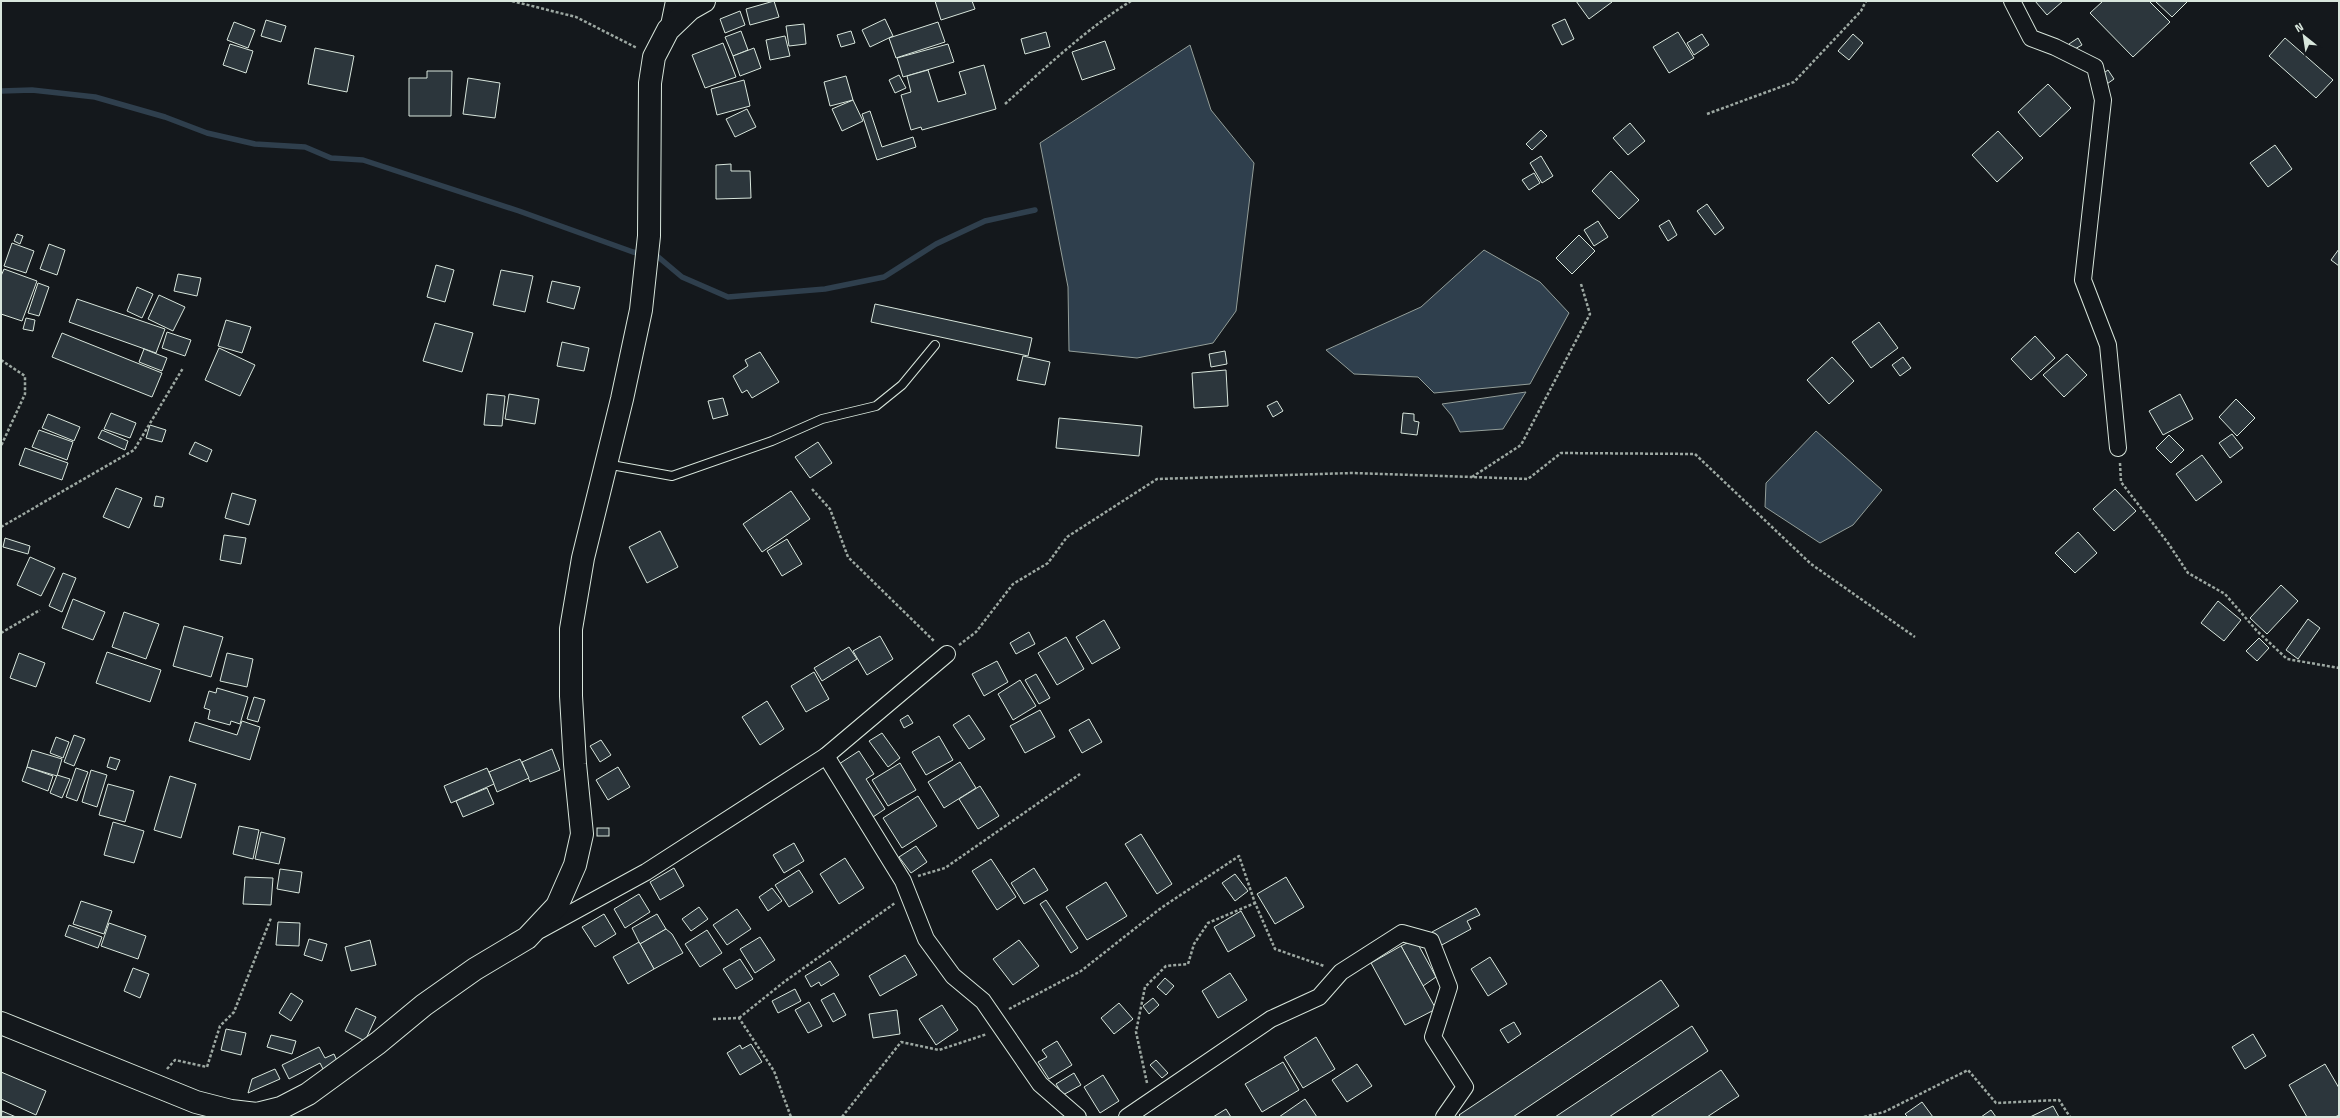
<svg xmlns="http://www.w3.org/2000/svg" width="2340" height="1118" font-family="'Titillium Web',sans-serif">
<style>
.water{fill:#2f3f4d;stroke:#939e99}
.lines{fill:none;stroke-linecap:round;stroke-linejoin:round}
.stream{stroke:#2f3f4d;stroke-width:5.5}
.building{fill:#2c363c;stroke:#d8e6dc}
.lane-casing{stroke:#d8e6dc;stroke-width:10}
.street-casing{stroke:#d8e6dc;stroke-width:18}
.secondary-casing{stroke:#d8e6dc;stroke-width:24}
.path{stroke:#9da8a2;stroke-width:2.5;stroke-dasharray:3 2;stroke-linecap:butt}
.lane{stroke:#14181c;stroke-width:8}
.street{stroke:#14181c;stroke-width:16}
.secondary{stroke:#14181c;stroke-width:22}
</style>
<rect width="100%" height="100%" fill="#14181c"/>
<g class="water">
<polygon points="1190,45 1211,110 1254,163 1236,311 1213,343 1137,358 1069,351 1068,287 1040,143"/>
<polygon points="1484,250 1540,282 1569,313 1530,384 1434,393 1418,377 1354,374 1326,350 1421,307"/>
<polygon points="1526,392 1503,429 1460,432 1452,416 1442,404"/>
<polygon points="1816,431 1882,490 1853,525 1820,543 1765,507 1766,483"/>
</g>
<g class="lines">
<g class="stream">
<polyline points="1,91 32,90 95,97 165,117 207,133 255,144 305,147 331,158 363,160 519,211 633,252 643,254"/>
<polyline points="651,255 657,256 682,277 728,297 825,289 884,277 936,244 985,221 1035,210"/>
</g>
</g>
<g class="building">
<polygon points="774,1 779,17 750,25 746,9"/>
<polygon points="935,1 972,1 975,9 941,20"/>
<polygon points="1576,1 1612,1 1612,2 1589,19"/>
<polygon points="2035,1 2063,1 2047,15"/>
<polygon points="2103,1 2149,1 2170,22 2133,57 2090,13"/>
<polygon points="2155,1 2188,1 2172,17"/>
<polygon points="740,11 745,25 725,33 720,19"/>
<polygon points="885,19 893,36 870,47 862,30"/>
<polygon points="1565,19 1574,39 1562,45 1552,25"/>
<polygon points="266,20 286,26 281,42 261,36"/>
<polygon points="234,22 255,30 248,48 227,40"/>
<polygon points="938,22 945,42 896,58 889,38"/>
<polygon points="804,24 806,44 789,46 786,26"/>
<polygon points="741,31 748,50 733,56 725,37"/>
<polygon points="851,31 855,43 841,47 837,35"/>
<polygon points="1046,32 1050,47 1025,54 1021,39"/>
<polygon points="1678,32 1694,58 1669,73 1653,47"/>
<polygon points="1702,34 1709,45 1694,55 1687,43"/>
<polygon points="1853,34 1863,43 1849,60 1838,51"/>
<polygon points="785,36 790,56 770,60 766,40"/>
<polygon points="2078,38 2082,45 2073,50 2069,44"/>
<polygon points="2285,38 2333,80 2316,98 2269,56"/>
<polygon points="1105,41 1115,69 1082,80 1072,52"/>
<polygon points="723,43 736,77 705,88 692,55"/>
<polygon points="230,44 253,51 246,73 223,65"/>
<polygon points="948,44 954,62 903,77 897,58"/>
<polygon points="315,48 354,56 347,92 308,84"/>
<polygon points="754,48 761,68 740,76 733,56"/>
<polygon points="984,65 996,109 922,130 921,127 911,130 901,95 911,92 907,76 928,70 938,102 966,94 959,72"/>
<polygon points="2108,70 2114,79 2104,86 2098,77"/>
<polygon points="427,71 452,71 451,116 409,116 409,78 427,78"/>
<polygon points="899,75 906,88 895,93 889,80"/>
<polygon points="846,76 853,100 830,106 824,82"/>
<polygon points="468,78 500,83 495,118 463,114"/>
<polygon points="744,80 750,106 717,115 711,89"/>
<polygon points="2048,84 2071,108 2040,137 2018,112"/>
<polygon points="853,100 863,121 842,131 832,109"/>
<polygon points="747,109 756,127 735,137 726,119"/>
<polygon points="870,111 882,147 913,137 916,147 877,160 862,114"/>
<polygon points="1630,123 1645,141 1628,155 1613,138"/>
<polygon points="1541,130 1547,136 1532,150 1526,144"/>
<polygon points="1998,131 2023,158 1997,182 1972,155"/>
<polygon points="2275,145 2292,169 2268,187 2250,163"/>
<polygon points="1541,156 1553,176 1542,183 1530,163"/>
<polygon points="731,164 731,171 750,171 751,198 716,199 716,165"/>
<polygon points="1611,171 1639,200 1619,219 1592,191"/>
<polygon points="1534,173 1540,183 1529,190 1522,180"/>
<polygon points="1707,204 1724,228 1715,235 1697,211"/>
<polygon points="1669,220 1677,235 1668,241 1659,226"/>
<polygon points="1598,221 1608,237 1594,246 1584,230"/>
<polygon points="17,234 23,236 20,244 14,241"/>
<polygon points="1579,235 1595,251 1572,274 1556,258"/>
<polygon points="12,243 34,251 26,273 4,266"/>
<polygon points="49,244 65,250 57,275 40,269"/>
<polygon points="2339,249 2339,266 2331,260"/>
<polygon points="436,265 454,270 445,302 427,297"/>
<polygon points="4,269 37,281 22,321 1,314 1,276"/>
<polygon points="501,270 533,276 525,312 493,305"/>
<polygon points="178,274 201,278 197,296 174,291"/>
<polygon points="552,281 580,287 574,309 547,302"/>
<polygon points="38,283 49,287 39,316 28,313"/>
<polygon points="137,287 153,294 142,318 127,311"/>
<polygon points="159,295 185,307 173,331 148,319"/>
<polygon points="77,299 165,329 156,353 69,322"/>
<polygon points="875,304 1032,338 1028,356 871,322"/>
<polygon points="26,318 35,320 33,331 23,329"/>
<polygon points="226,320 251,327 242,353 218,346"/>
<polygon points="1879,322 1898,348 1871,368 1852,342"/>
<polygon points="435,323 473,333 462,372 423,361"/>
<polygon points="167,332 191,340 185,356 162,348"/>
<polygon points="62,333 162,373 152,397 52,357"/>
<polygon points="2035,336 2055,358 2031,380 2011,359"/>
<polygon points="562,342 589,348 584,371 557,366"/>
<polygon points="219,348 255,365 240,396 205,380"/>
<polygon points="144,349 167,358 162,371 139,362"/>
<polygon points="1225,351 1227,364 1211,367 1209,354"/>
<polygon points="760,352 779,382 752,398 747,390 742,393 733,376 748,366 745,360"/>
<polygon points="2067,354 2087,375 2064,397 2043,375"/>
<polygon points="1023,356 1050,362 1045,385 1017,380"/>
<polygon points="1832,357 1854,381 1829,404 1807,380"/>
<polygon points="1903,357 1911,368 1900,376 1892,365"/>
<polygon points="1226,370 1228,406 1194,408 1192,373"/>
<polygon points="487,394 505,396 502,426 484,425"/>
<polygon points="509,394 539,399 535,424 505,419"/>
<polygon points="2180,394 2193,419 2163,435 2149,411"/>
<polygon points="723,398 728,415 713,419 708,401"/>
<polygon points="2236,399 2255,418 2237,436 2219,417"/>
<polygon points="1277,401 1283,411 1273,417 1267,406"/>
<polygon points="111,413 136,423 130,438 104,429"/>
<polygon points="1403,413 1414,414 1414,421 1419,422 1417,435 1401,433"/>
<polygon points="48,414 80,427 74,441 42,428"/>
<polygon points="1059,418 1142,426 1139,456 1056,448"/>
<polygon points="150,425 166,430 162,442 146,438"/>
<polygon points="39,430 73,442 67,460 32,447"/>
<polygon points="102,430 128,441 125,450 98,438"/>
<polygon points="2232,434 2243,448 2230,458 2219,443"/>
<polygon points="2169,435 2184,450 2171,463 2156,448"/>
<polygon points="195,442 212,450 207,462 189,454"/>
<polygon points="818,442 832,463 810,478 795,457"/>
<polygon points="25,448 68,463 62,480 19,465"/>
<polygon points="2202,455 2222,482 2196,501 2176,474"/>
<polygon points="116,488 142,498 129,528 103,517"/>
<polygon points="2115,489 2136,511 2114,531 2093,509"/>
<polygon points="791,491 810,519 762,552 743,524"/>
<polygon points="232,493 256,500 249,525 225,518"/>
<polygon points="156,496 164,498 162,507 154,506"/>
<polygon points="660,531 678,567 647,583 629,547"/>
<polygon points="2078,532 2097,553 2075,573 2055,553"/>
<polygon points="224,535 246,538 241,564 220,560"/>
<polygon points="5,538 30,546 28,554 3,547"/>
<polygon points="787,539 802,564 782,576 767,551"/>
<polygon points="30,557 55,568 41,596 17,585"/>
<polygon points="63,573 76,578 62,612 49,606"/>
<polygon points="2281,585 2298,601 2267,634 2250,618"/>
<polygon points="73,599 105,612 93,640 62,628"/>
<polygon points="2218,601 2241,620 2224,641 2201,623"/>
<polygon points="124,612 159,624 146,659 112,647"/>
<polygon points="2308,619 2320,628 2298,659 2286,650"/>
<polygon points="1104,620 1120,648 1092,664 1076,637"/>
<polygon points="184,626 223,637 211,677 173,666"/>
<polygon points="1029,632 1035,644 1016,654 1010,643"/>
<polygon points="880,636 893,659 867,675 853,651"/>
<polygon points="1066,637 1084,669 1057,685 1038,653"/>
<polygon points="2259,638 2269,648 2257,661 2246,651"/>
<polygon points="849,647 857,659 822,681 814,668"/>
<polygon points="107,652 161,670 150,702 96,683"/>
<polygon points="19,653 45,663 36,687 10,678"/>
<polygon points="227,653 253,659 247,687 220,681"/>
<polygon points="997,661 1008,682 984,696 972,674"/>
<polygon points="814,672 829,699 806,712 791,686"/>
<polygon points="1036,674 1050,698 1039,704 1025,680"/>
<polygon points="1020,680 1036,706 1013,720 998,694"/>
<polygon points="217,688 248,697 240,724 231,721 230,725 208,719 210,710 204,708 209,691 216,693"/>
<polygon points="254,697 265,700 258,722 247,719"/>
<polygon points="767,701 784,729 760,745 742,717"/>
<polygon points="1040,710 1055,737 1025,753 1010,726"/>
<polygon points="908,715 913,723 904,728 900,720"/>
<polygon points="969,715 985,739 969,749 953,725"/>
<polygon points="1089,719 1102,742 1082,753 1069,730"/>
<polygon points="242,721 260,727 250,760 189,741 195,722 237,735"/>
<polygon points="882,733 900,758 888,767 869,741"/>
<polygon points="74,735 85,739 74,766 64,762"/>
<polygon points="939,736 953,760 926,775 912,752"/>
<polygon points="56,737 69,742 63,758 50,753"/>
<polygon points="601,740 611,755 600,762 590,746"/>
<polygon points="552,749 560,770 530,782 522,762"/>
<polygon points="32,750 62,759 57,776 27,767"/>
<polygon points="859,751 874,774 866,779 885,809 873,817 839,764"/>
<polygon points="110,757 120,760 116,770 107,767"/>
<polygon points="520,759 529,778 497,792 489,772"/>
<polygon points="960,762 976,788 944,808 928,782"/>
<polygon points="900,763 916,790 888,806 872,780"/>
<polygon points="27,767 53,776 48,791 22,781"/>
<polygon points="618,767 630,787 608,800 596,780"/>
<polygon points="76,768 88,772 77,801 66,797"/>
<polygon points="487,768 494,784 451,803 444,786"/>
<polygon points="91,770 107,775 97,807 82,802"/>
<polygon points="57,775 70,779 62,798 50,793"/>
<polygon points="170,776 196,784 181,838 154,830"/>
<polygon points="108,784 134,791 125,822 99,815"/>
<polygon points="980,786 999,816 978,829 959,799"/>
<polygon points="487,788 494,804 463,817 456,801"/>
<polygon points="918,796 937,826 902,848 883,818"/>
<polygon points="113,822 144,831 134,863 104,855"/>
<polygon points="239,826 259,830 253,859 233,854"/>
<rect x="597" y="828" width="12" height="8"/>
<polygon points="261,832 285,838 279,864 255,859"/>
<polygon points="1141,834 1172,884 1157,894 1125,844"/>
<polygon points="794,843 804,861 784,873 773,855"/>
<polygon points="916,846 927,862 911,873 899,857"/>
<polygon points="845,858 864,888 839,904 820,874"/>
<polygon points="991,859 1016,897 997,910 972,871"/>
<polygon points="674,868 684,886 660,900 650,882"/>
<polygon points="1034,868 1048,890 1024,904 1011,883"/>
<polygon points="280,869 302,872 299,893 277,889"/>
<polygon points="799,870 813,892 789,907 775,885"/>
<polygon points="1235,874 1248,891 1235,901 1222,883"/>
<polygon points="245,877 273,878 271,905 243,904"/>
<polygon points="1286,877 1304,907 1275,924 1257,894"/>
<polygon points="1106,882 1127,916 1087,940 1066,907"/>
<polygon points="772,888 782,901 768,911 759,897"/>
<polygon points="639,894 650,912 625,928 614,909"/>
<polygon points="1046,900 1078,948 1071,953 1040,904"/>
<polygon points="81,901 112,911 104,934 73,924"/>
<polygon points="699,907 708,919 691,931 682,919"/>
<polygon points="1476,908 1480,915 1467,921 1471,929 1440,946 1432,932"/>
<polygon points="737,909 751,929 727,945 713,925"/>
<polygon points="1241,911 1255,936 1228,952 1214,927"/>
<polygon points="604,914 616,934 595,947 582,927"/>
<polygon points="657,914 666,929 640,944 632,928"/>
<polygon points="278,922 300,923 299,946 276,945"/>
<polygon points="109,923 146,936 138,959 101,946"/>
<polygon points="69,925 102,937 98,948 65,936"/>
<polygon points="666,929 672,934 683,953 654,969 640,944"/>
<polygon points="707,930 722,953 700,967 685,944"/>
<polygon points="760,937 775,960 755,973 740,949"/>
<polygon points="309,939 327,944 322,961 304,955"/>
<polygon points="1415,939 1436,977 1423,986 1401,946"/>
<polygon points="370,940 376,965 351,971 345,947"/>
<polygon points="1019,940 1039,966 1013,985 993,959"/>
<polygon points="639,942 654,969 628,984 613,957"/>
<polygon points="1401,946 1436,1009 1405,1025 1371,963"/>
<polygon points="905,955 917,975 880,996 869,976"/>
<polygon points="1490,957 1507,984 1488,996 1471,969"/>
<polygon points="740,959 753,979 736,989 723,969"/>
<polygon points="830,961 839,975 821,986 819,982 811,987 805,976"/>
<polygon points="133,968 149,974 140,998 124,991"/>
<polygon points="1230,973 1247,1000 1218,1018 1202,991"/>
<polygon points="1165,978 1174,986 1166,995 1157,987"/>
<polygon points="1661,980 1679,1006 1513,1117 1461,1117 1459,1115"/>
<polygon points="795,989 801,1001 778,1013 772,1001"/>
<polygon points="291,993 303,1001 291,1021 279,1013"/>
<polygon points="834,993 846,1015 833,1022 821,1000"/>
<polygon points="1153,998 1159,1005 1149,1014 1143,1006"/>
<polygon points="809,1002 822,1026 808,1033 795,1010"/>
<polygon points="1119,1003 1133,1019 1114,1034 1101,1018"/>
<polygon points="942,1005 958,1030 936,1045 919,1019"/>
<polygon points="356,1008 376,1017 365,1041 345,1031"/>
<polygon points="897,1010 900,1034 873,1038 869,1014"/>
<polygon points="1514,1022 1521,1034 1508,1043 1500,1030"/>
<polygon points="1692,1026 1708,1051 1609,1117 1555,1117"/>
<polygon points="226,1029 246,1033 241,1055 221,1050"/>
<polygon points="2253,1034 2266,1056 2245,1069 2232,1047"/>
<polygon points="271,1035 296,1041 292,1054 267,1047"/>
<polygon points="1316,1037 1335,1069 1303,1088 1284,1057"/>
<polygon points="1057,1041 1072,1065 1049,1079 1038,1062 1047,1057 1042,1050"/>
<polygon points="751,1044 762,1062 740,1075 727,1053 740,1045 742,1049"/>
<polygon points="319,1047 325,1058 334,1054 338,1063 324,1071 320,1063 289,1079 282,1065"/>
<polygon points="1156,1060 1168,1073 1162,1078 1150,1065"/>
<polygon points="1283,1062 1299,1090 1262,1112 1245,1084"/>
<polygon points="1357,1064 1372,1086 1347,1102 1332,1080"/>
<polygon points="2325,1064 2339,1088 2339,1115 2335,1117 2307,1117 2289,1085"/>
<polygon points="275,1069 280,1079 248,1093 252,1079"/>
<polygon points="1721,1070 1739,1096 1707,1117 1650,1117"/>
<polygon points="1,1072 46,1091 36,1115 1,1099"/>
<polygon points="1074,1073 1081,1085 1063,1095 1056,1084"/>
<polygon points="1103,1075 1119,1101 1100,1113 1084,1087"/>
<polygon points="1305,1099 1317,1117 1279,1117"/>
<polygon points="1922,1102 1933,1117 1908,1117 1905,1114"/>
<polygon points="2053,1106 2059,1117 2030,1117"/>
<polygon points="1226,1109 1231,1117 1213,1117"/>
<polygon points="1991,1110 1996,1117 1981,1117"/>
<polygon points="2,1111 16,1117 1,1117"/>
</g>
<g class="lines">
<defs>
<polyline id="lane" points="606,464 672,476 772,441 822,419 876,406 902,385 935,345"/>
<g id="street">
<polyline points="2012,1 2031,38 2055,47 2095,67 2103,100 2083,280 2108,345 2118,448"/>
<polyline points="668,30 674,1"/>
<polyline points="826,756 903,881 926,939 953,976 983,1001 1040,1084 1078,1117"/>
<polyline points="540,930 646,872 826,756 947,654"/>
<polyline points="1127,1117 1271,1019 1319,997 1341,972 1402,933 1431,941 1449,987 1433,1037 1465,1087 1444,1117"/>
</g>
<polyline id="secondary" points="1,1023 196,1102 231,1111 257,1114 281,1108 308,1094 378,1043 424,1005 475,969 527,938 557,906 575,865 582,834 575,764 571,696 571,629 583,558 622,399 641,310 649,236 650,83 654,57 668,30 690,9 704,1"/>
</defs>
<use href="#lane" class="lane-casing"/>
<use href="#street" class="street-casing"/>
<use href="#secondary" class="secondary-casing"/>
<g class="path">
<polyline points="512,1 576,17 637,48"/>
<path d="M1005 104C1045 68 1085 30 1131 1"/>
<polyline points="1707,114 1794,82 1861,11 1866,1"/>
<polyline points="1581,284 1590,314 1521,445 1472,477 1528,479 1561,453 1695,454 1811,564 1915,637"/>
<polyline points="1,360 25,376 25,394 1,446"/>
<polyline points="2120,463 2121,482 2168,543 2188,573 2225,594 2257,631 2287,659 2339,668"/>
<polyline points="812,489 830,509 848,557 935,642"/>
<polyline points="1,527 134,450 183,368"/>
<polyline points="1,633 40,610"/>
<polyline points="959,645 976,632 1013,584 1048,563 1067,537 1157,479 1352,473 1472,477"/>
<polyline points="918,876 945,868 1080,774"/>
<polyline points="1009,1009 1081,971 1161,908 1239,856 1255,903 1275,949 1324,966"/>
<polyline points="739,1018 784,982 895,903"/>
<polyline points="713,1019 739,1018 774,1071 791,1117"/>
<polyline points="167,1069 175,1060 207,1067 220,1026 234,1012 271,918"/>
<polyline points="1147,1083 1136,1032 1145,987 1166,966 1188,964 1194,944 1208,923 1255,903"/>
<polyline points="842,1117 901,1042 939,1050 987,1034"/>
<polyline points="1864,1117 1884,1112 1968,1070 1996,1103 2059,1100 2070,1117"/>
</g>
<use href="#lane" class="lane"/>
<use href="#street" class="street"/>
<use href="#secondary" class="secondary"/>
</g>
<rect width="2340" height="1118" fill="none" stroke="#d8e6dc" stroke-width="4"/>
<g transform="translate(2304 36) rotate(330)" stroke="#14181c" stroke-width="3" paint-order="stroke">
<path d="M0-3L7 15L0 10L-7 15Z" fill="#d8e6dc"/>
<text y="-6" font-size="11" font-weight="bold" text-anchor="middle" fill="#d8e6dc">N</text>
</g>
</svg>
